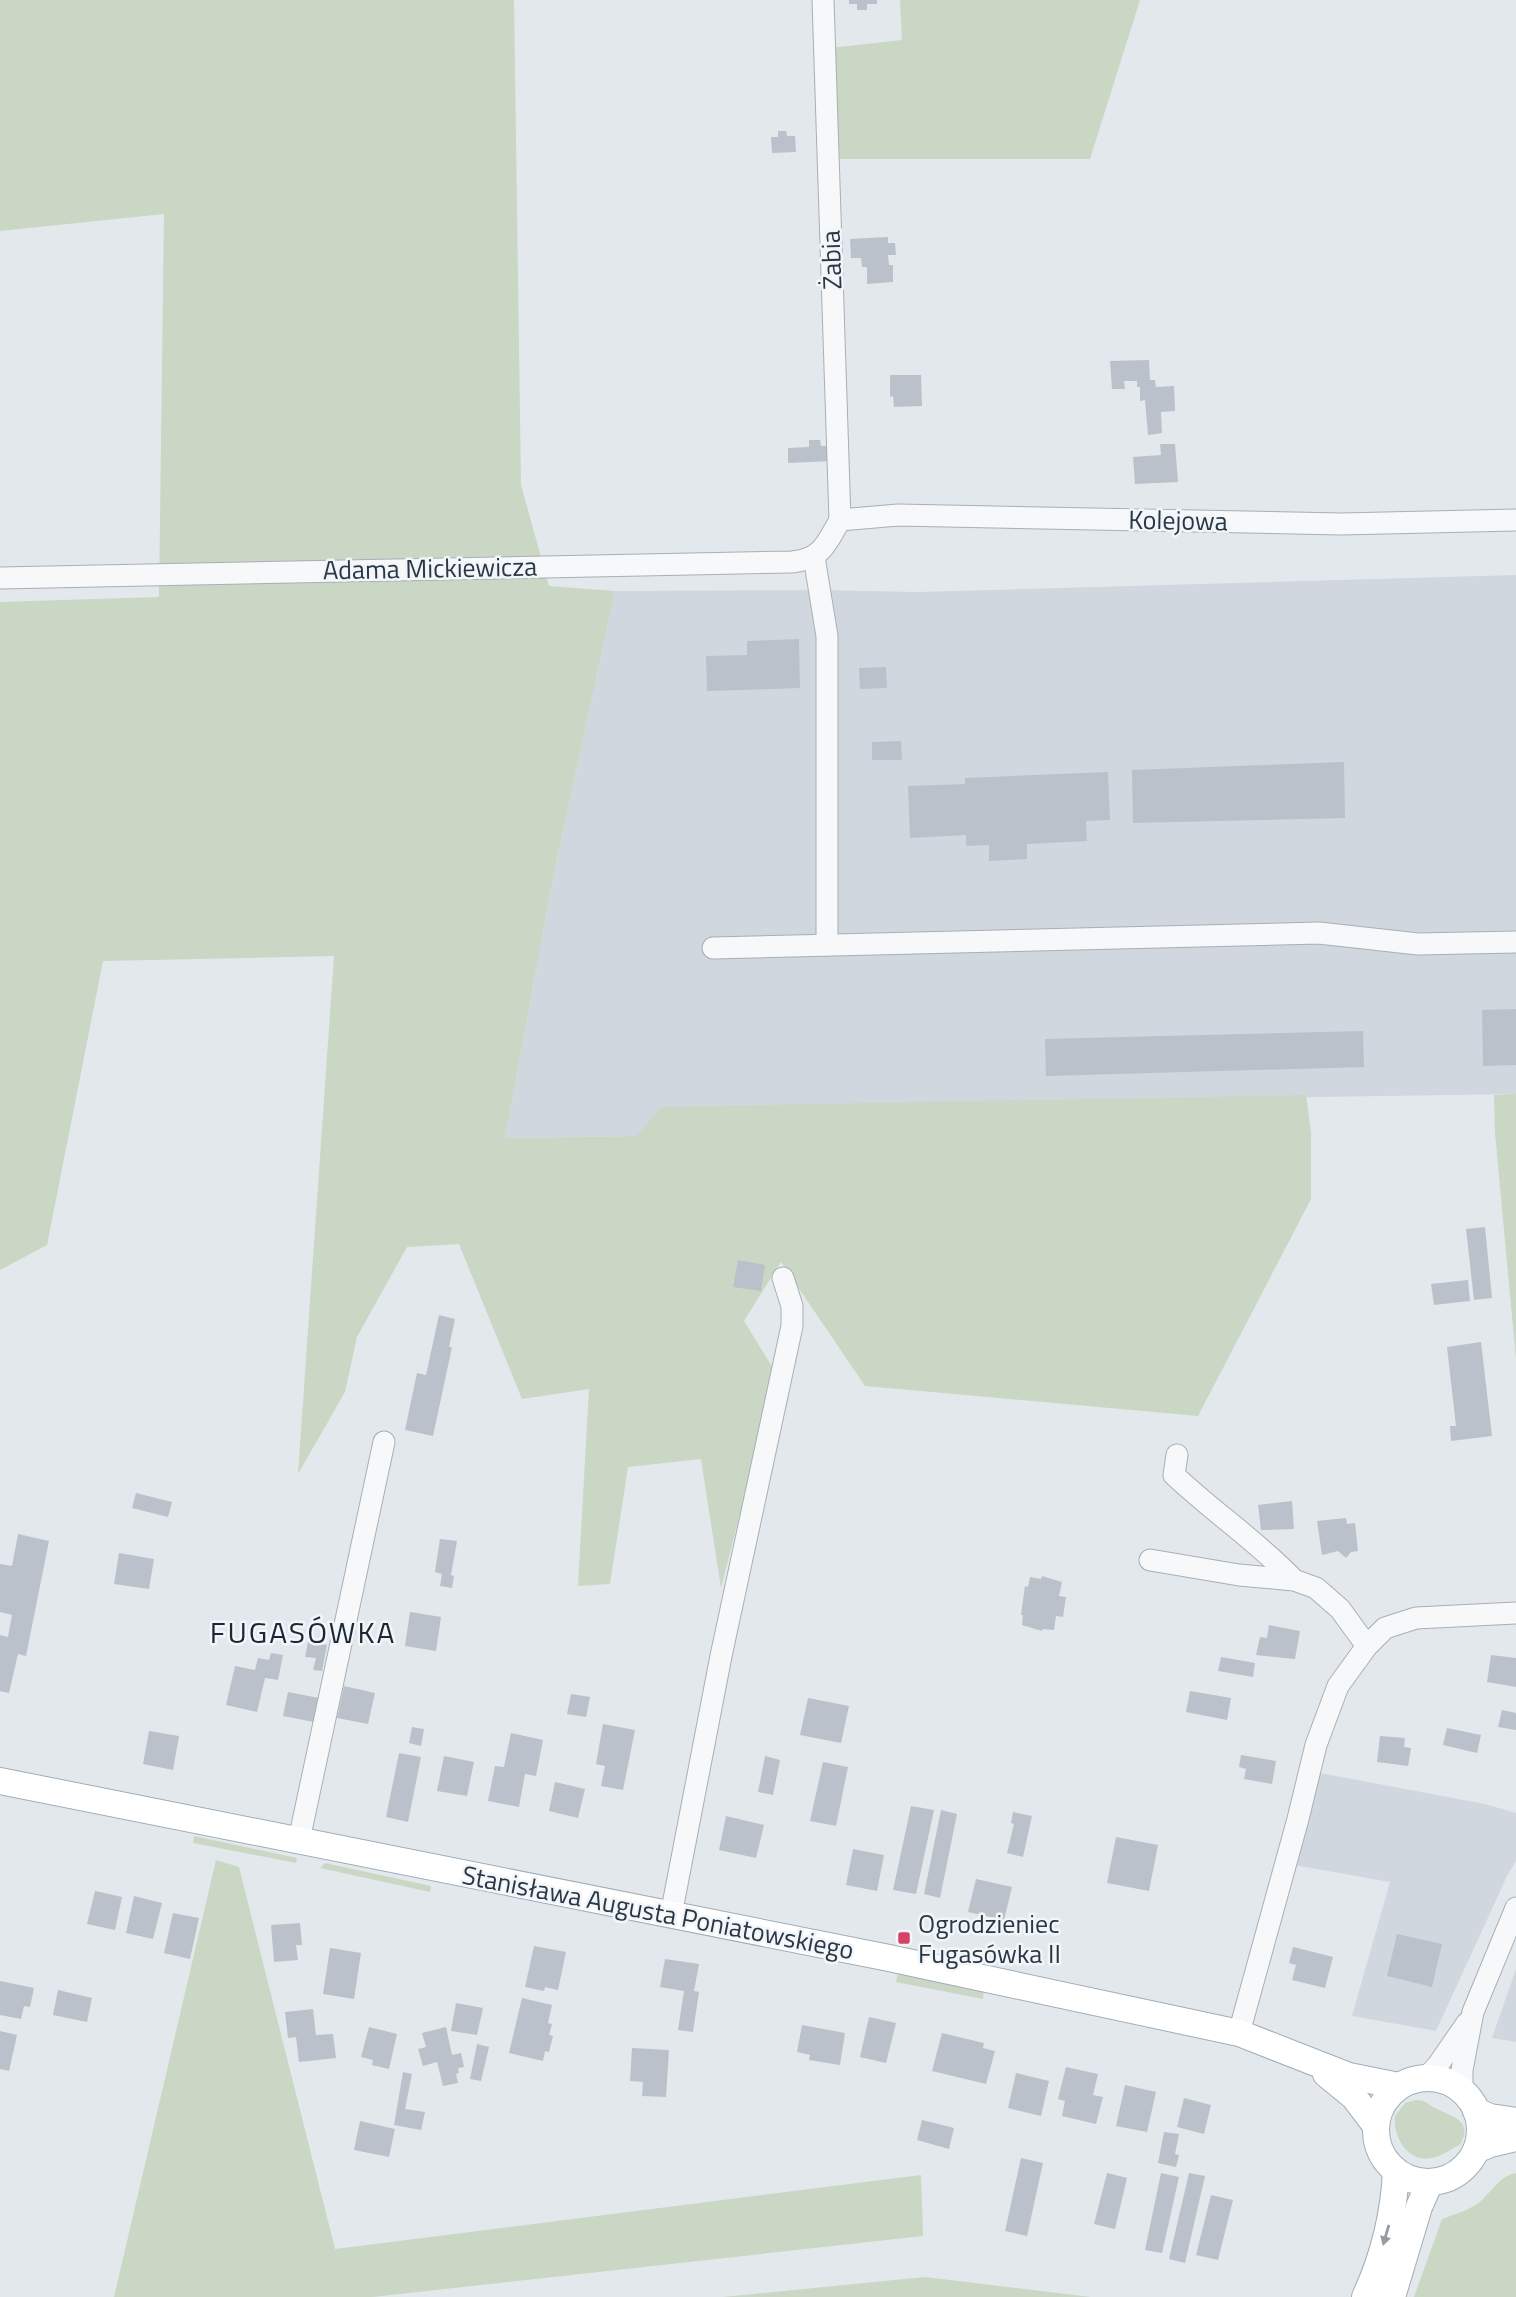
<svg xmlns="http://www.w3.org/2000/svg" width="1516" height="2297" font-family="'Titillium Web',sans-serif">
<style>
.built{fill:#d1d7de}
.green{fill:#cad7c4}
.building{fill:#bac1ca}
.lines{fill:none;stroke-linecap:round;stroke-linejoin:round}
.minor-casing{stroke:#a7afb7;stroke-width:23}
.major-casing{stroke:#a1adb9;stroke-width:28}
.minor{stroke:#f6f8fa;stroke-width:21}
.major{stroke:#fff;stroke-width:26}
.oneway{fill:#949ba2}
.poi-dot{fill:#d84167;stroke:#f3f6f9;stroke-width:2.5}
.labels{text-anchor:middle;dominant-baseline:central;stroke-width:5;stroke-linejoin:round;paint-order:stroke}
.street-label{font-size:26px;fill:#293746;stroke:#f3f6f9}
.poi-label{font-size:26px;fill:#293746;stroke:#f3f6f9;text-anchor:start}
.quarter-label{font-size:30px;letter-spacing:2px;fill:#1b2737;stroke:#f3f6f9}
</style>
<rect width="100%" height="100%" fill="#e3e8ec"/>
<g class="built">
<polygon points="1516,575 1516,1094 661,1107 638,1136 505,1138 554,873 615,591 819,590 917,592"/>
<polygon points="1320,1773 1485,1804 1516,1813 1516,1861 1507,1876 1436,2031 1352,2016 1390,1882 1294,1865"/>
<polygon points="1516,1969 1516,2042 1492,2038"/>
</g>
<g class="green">
<polygon points="0,0 514,0 521,485 549,586 615,591 554,873 505,1138 637,1136 661,1107 1306,1095 1311,1133 1311,1199 1198,1416 865,1386 781,1262 744,1321 776,1373 721,1588 701,1459 628,1467 610,1584 578,1586 589,1389 522,1399 459,1244 407,1247 357,1337 345,1392 298,1474 334,956 103,961 47,1245 0,1270 0,602 159,597 164,214 0,231"/>
<polygon points="900,0 1140,0 1090,159 840,159 830,48 902,40"/>
<polygon points="1516,1094 1516,1359 1495,1133 1494,1095"/>
<polygon points="194,1836 297,1858 296,1863 193,1843"/>
<polygon points="216,1860 239,1867 335,2249 921,2175 923,2236 373,2297 114,2297"/>
<polygon points="325,1863 431,1886 430,1892 320,1868"/>
<polygon points="898,1973 984,1990 983,1999 896,1982"/>
<path d="M1416 2100C1425 2100 1429 2105 1437 2109 1453 2117 1474 2121 1460 2145 1452 2148 1444 2155 1435 2157 1409 2165 1393 2139 1395 2116L1405 2103Z"/>
<path d="M1516 2173V2297H1414L1442 2219C1455 2214 1471 2210 1482 2200 1493 2190 1500 2176 1516 2173Z"/>
<polygon points="925,2277 1091,2297 723,2297"/>
</g>
<g class="building">
<polygon points="849,0 877,0 877,4 867,4 867,10 857,10 857,4 849,4"/>
<polygon points="778,131 786,131 787,136 795,136 796,152 772,153 771,137 778,137"/>
<polygon points="888,237 888,243 895,243 896,255 888,255 889,265 893,265 893,282 867,284 867,267 862,267 861,258 851,258 850,239"/>
<polygon points="1149,360 1150,380 1155,380 1156,387 1174,386 1175,411 1161,412 1162,433 1148,435 1145,400 1140,401 1140,387 1137,387 1137,381 1124,381 1125,389 1112,389 1110,361"/>
<polygon points="890,375 921,375 922,406 894,407 893,396 890,397"/>
<polygon points="809,440 820,440 821,446 831,446 832,461 788,463 788,448 809,447"/>
<polygon points="1160,444 1175,444 1178,482 1135,484 1133,457 1161,455"/>
<polygon points="799,639 800,688 707,691 706,656 747,655 747,641"/>
<polygon points="886,667 887,688 860,689 859,668"/>
<polygon points="901,741 902,760 872,760 872,742"/>
<polygon points="1344,762 1345,818 1133,823 1132,770"/>
<polygon points="1108,772 1110,820 1086,821 1087,841 1027,844 1027,859 989,861 989,845 966,846 966,835 910,838 908,786 965,784 965,778"/>
<polygon points="1516,1009 1516,1065 1483,1066 1482,1010"/>
<polygon points="1363,1031 1364,1067 1046,1076 1045,1039"/>
<polygon points="1485,1227 1492,1298 1474,1300 1466,1229"/>
<polygon points="738,1260 765,1265 761,1291 733,1287"/>
<polygon points="1468,1280 1470,1301 1434,1305 1431,1284"/>
<polygon points="439,1315 455,1319 449,1347 452,1347 433,1436 405,1430 417,1373 426,1375"/>
<polygon points="1481,1342 1492,1436 1451,1441 1450,1426 1456,1426 1447,1347"/>
<polygon points="136,1493 172,1502 168,1517 132,1508"/>
<polygon points="1292,1501 1294,1529 1261,1530 1258,1505"/>
<polygon points="1346,1518 1347,1524 1355,1523 1358,1551 1351,1552 1346,1558 1338,1551 1322,1555 1317,1521"/>
<polygon points="18,1534 49,1541 26,1656 18,1654 9,1693 0,1691 0,1635 8,1637 12,1615 0,1612 0,1564 12,1566"/>
<polygon points="440,1539 457,1541 451,1575 454,1576 452,1588 440,1586 442,1574 435,1572"/>
<polygon points="119,1553 154,1559 149,1589 114,1584"/>
<polygon points="1042,1576 1062,1582 1059,1596 1066,1597 1063,1617 1056,1616 1054,1630 1043,1629 1042,1631 1022,1625 1023,1615 1021,1615 1025,1586 1028,1587 1030,1577 1041,1579"/>
<polygon points="410,1612 441,1617 436,1651 405,1646"/>
<polygon points="1269,1625 1300,1631 1295,1659 1256,1655 1260,1637 1267,1638"/>
<polygon points="308,1642 327,1645 322,1671 313,1670 316,1658 305,1657"/>
<polygon points="271,1653 283,1655 278,1680 265,1678 257,1712 226,1705 235,1666 255,1670 258,1658 269,1660"/>
<polygon points="1491,1655 1516,1658 1516,1687 1487,1682"/>
<polygon points="1221,1657 1255,1663 1253,1677 1218,1671"/>
<polygon points="344,1686 375,1693 368,1724 337,1718"/>
<polygon points="1190,1691 1231,1698 1227,1720 1186,1712"/>
<polygon points="288,1692 319,1698 314,1722 283,1716"/>
<polygon points="571,1694 590,1697 586,1717 567,1714"/>
<polygon points="808,1698 849,1706 841,1743 800,1735"/>
<polygon points="1502,1710 1516,1713 1516,1730 1498,1727"/>
<polygon points="603,1724 635,1730 623,1790 601,1786 605,1766 596,1764"/>
<polygon points="412,1727 424,1729 421,1746 409,1743"/>
<polygon points="1447,1728 1481,1735 1477,1753 1443,1745"/>
<polygon points="149,1731 179,1736 173,1770 143,1764"/>
<polygon points="511,1733 543,1740 536,1776 525,1774 519,1807 488,1801 495,1766 504,1767"/>
<polygon points="1380,1736 1405,1738 1404,1747 1411,1748 1408,1766 1377,1762"/>
<polygon points="399,1753 421,1757 408,1822 386,1817"/>
<polygon points="1241,1755 1276,1761 1272,1784 1244,1779 1246,1769 1239,1767"/>
<polygon points="444,1756 474,1762 467,1796 437,1791"/>
<polygon points="765,1756 780,1760 773,1795 758,1792"/>
<polygon points="823,1762 848,1767 836,1826 810,1821"/>
<polygon points="555,1782 585,1789 578,1818 549,1811"/>
<polygon points="911,1806 934,1810 916,1894 893,1890"/>
<polygon points="941,1810 957,1814 940,1898 924,1894"/>
<polygon points="1013,1812 1032,1816 1023,1857 1007,1853 1014,1824 1011,1823"/>
<polygon points="726,1816 764,1825 756,1858 719,1850"/>
<polygon points="1116,1837 1158,1845 1149,1891 1107,1883"/>
<polygon points="853,1849 884,1855 877,1891 846,1885"/>
<polygon points="976,1879 1012,1887 1004,1920 968,1912"/>
<polygon points="95,1891 122,1897 115,1930 87,1924"/>
<polygon points="134,1896 162,1903 153,1939 126,1933"/>
<polygon points="173,1913 199,1918 190,1959 164,1953"/>
<polygon points="300,1923 302,1945 296,1945 298,1960 274,1962 271,1925"/>
<polygon points="1397,1934 1442,1944 1432,1987 1387,1976"/>
<polygon points="534,1946 566,1952 558,1990 545,1987 544,1991 525,1987"/>
<polygon points="1293,1947 1333,1957 1325,1988 1292,1980 1296,1965 1289,1963"/>
<polygon points="330,1948 361,1953 354,1999 323,1994"/>
<polygon points="665,1959 699,1964 694,1991 699,1992 693,2032 678,2030 684,1991 660,1987"/>
<polygon points="0,1981 34,1988 30,2007 24,2006 21,2019 0,2015"/>
<polygon points="58,1990 92,1998 87,2022 53,2015"/>
<polygon points="522,1998 552,2005 548,2023 552,2024 549,2035 553,2036 549,2052 545,2051 543,2061 509,2053"/>
<polygon points="456,2003 483,2008 477,2035 451,2031"/>
<polygon points="313,2009 316,2035 333,2034 336,2058 299,2062 296,2037 288,2038 285,2012"/>
<polygon points="869,2017 896,2023 886,2063 860,2057"/>
<polygon points="802,2025 845,2033 840,2065 809,2060 810,2055 797,2052"/>
<polygon points="369,2027 397,2034 389,2069 372,2065 373,2060 361,2057"/>
<polygon points="446,2027 452,2055 461,2053 464,2067 458,2068 459,2073 456,2074 458,2083 443,2086 437,2062 423,2066 418,2049 426,2047 422,2033"/>
<polygon points="0,2031 17,2035 9,2071 0,2069"/>
<polygon points="942,2033 984,2043 983,2048 995,2051 986,2084 932,2071"/>
<polygon points="477,2044 489,2047 481,2081 470,2079"/>
<polygon points="632,2048 669,2050 666,2097 642,2096 643,2082 630,2081"/>
<polygon points="1066,2067 1098,2074 1093,2095 1103,2097 1096,2124 1062,2116 1065,2101 1058,2099"/>
<polygon points="403,2072 412,2074 405,2109 425,2112 421,2130 394,2125"/>
<polygon points="1016,2073 1049,2081 1041,2116 1008,2108"/>
<polygon points="1125,2085 1156,2092 1147,2132 1116,2126"/>
<polygon points="1184,2098 1211,2105 1204,2134 1177,2127"/>
<polygon points="922,2120 954,2128 949,2149 917,2140"/>
<polygon points="360,2121 395,2129 389,2157 354,2150"/>
<polygon points="1164,2132 1179,2134 1175,2154 1179,2155 1176,2167 1158,2163"/>
<polygon points="1021,2158 1043,2163 1027,2236 1005,2231"/>
<polygon points="1107,2173 1127,2178 1115,2229 1094,2224"/>
<polygon points="1161,2173 1179,2177 1162,2253 1145,2250"/>
<polygon points="1189,2173 1205,2176 1185,2263 1169,2259"/>
<polygon points="1211,2195 1233,2200 1218,2260 1196,2255"/>
</g>
<g class="lines">
<defs>
<g id="minor">
<polyline points="823,0 840,520"/>
<polyline points="840,520 898,515 1341,524 1516,520"/>
<polyline points="814,557 827,636 827,945"/>
<path d="M0 578 792 562C822 559 826 544 840 520"/>
<polyline points="713,948 1319,933 1418,944 1516,942"/>
<path d="M1177 1455 1174 1475C1213 1512 1257 1541 1294 1580"/>
<polyline points="1150,1560 1239,1575 1294,1580 1316,1588 1340,1609 1367,1646"/>
<polyline points="299,1840 384,1442"/>
<polyline points="671,1915 721,1656 792,1326 792,1306 783,1278"/>
<polyline points="1239,2033 1298,1819 1316,1745 1338,1686 1367,1646 1385,1628 1416,1618 1516,1613"/>
<polyline points="1425,2079 1438,2065 1467,2023"/>
<polyline points="1462,2091 1462,2070 1473,2012 1516,1908"/>
</g>
<g id="major">
<polyline points="0,1781 889,1958 1239,2033 1349,2076 1399,2086"/>
<polyline points="1326,2074 1354,2097 1376,2126"/>
<circle cx="1428" cy="2130" r="52"/>
<polyline points="1476,2111 1490,2117 1516,2121"/>
<polyline points="1476,2150 1490,2144 1516,2138"/>
<path d="M1365 2297C1383 2258 1394 2214 1396 2171"/>
<polyline points="1392,2297 1419,2207 1430,2182"/>
</g>
</defs>
<use href="#minor" class="minor-casing"/>
<use href="#major" class="major-casing"/>
<use href="#minor" class="minor"/>
<use href="#major" class="major"/>
</g>
<defs><path id="oneway-solid" d="M-6-.8H1V-3.2L6.5 0L1 3.2V.8H-6Z" transform="scale(1.75)"/></defs>
<use class="oneway" href="#oneway-solid" transform="translate(1386 2235) rotate(106)"/>
<rect class="poi-dot" x="897" y="1931" width="14" height="14" rx="3.5"/>
<g class="labels">
<g class="street-label">
<text transform="translate(831 260) rotate(-92)">Żabia</text>
<text transform="translate(1178 520) rotate(1)">Kolejowa</text>
<text transform="translate(430 568) rotate(-1)">Adama Mickiewicza</text>
<text transform="translate(658 1912) rotate(11)">Stanisława Augusta Poniatowskiego</text>
</g>
<g class="poi-label">
<text x="918" y="1923">Ogrodzieniec<tspan x="918" dy="30">Fugasówka II</tspan></text>
</g>
<g class="quarter-label">
<text x="303" y="1632">FUGASÓWKA</text>
</g>
</g>
</svg>
